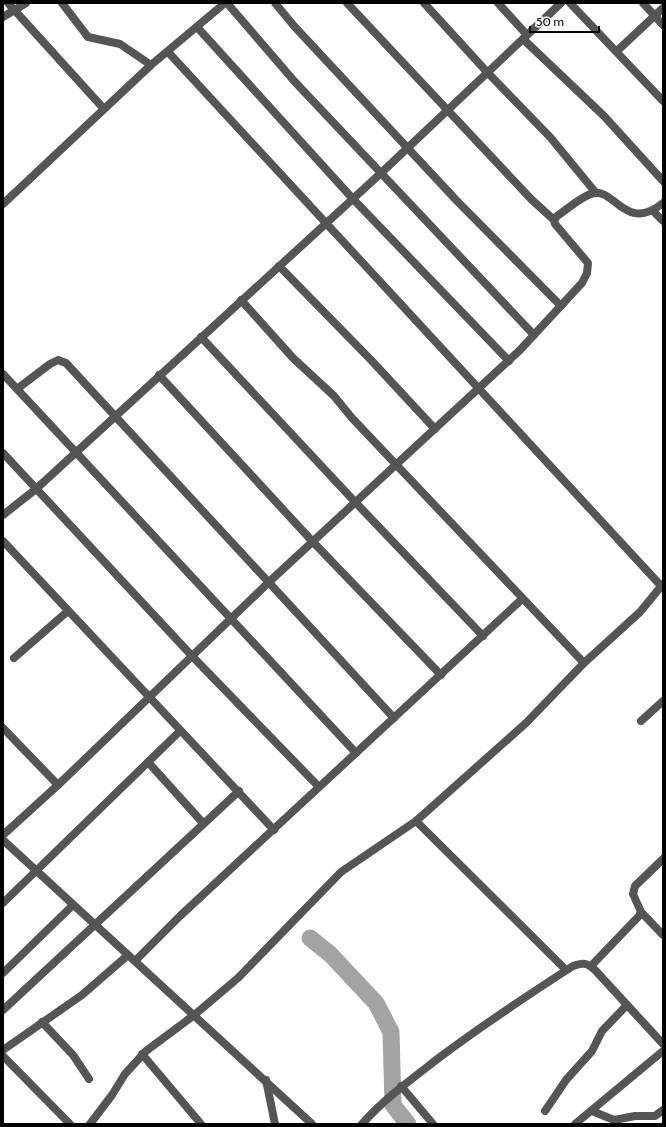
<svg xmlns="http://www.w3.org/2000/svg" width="666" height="1127" font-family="Cabin,sans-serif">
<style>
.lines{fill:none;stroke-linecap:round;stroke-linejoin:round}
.river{stroke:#a3a3a3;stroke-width:17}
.street{stroke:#555;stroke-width:8}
</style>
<rect width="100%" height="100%" fill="#fff"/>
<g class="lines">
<polyline class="river" points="310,938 330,954 376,1003 391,1032 393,1105 408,1124"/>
<g class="street">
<polyline points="8,3 104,109"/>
<polyline points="62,3 88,37 120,44 151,65"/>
<polyline points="227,3 295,82 534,335"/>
<polyline points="275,3 294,26 457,201 561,306"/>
<polyline points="347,3 531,199 554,220"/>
<polyline points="424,3 487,72 550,137 596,193"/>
<polyline points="498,3 527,35"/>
<polyline points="570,3 663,101"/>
<polyline points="643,3 663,25"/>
<polyline points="3,17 26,3"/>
<polyline points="197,27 353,199 509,361"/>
<polyline points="523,39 604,116 663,181"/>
<polyline points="617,51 663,8"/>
<polyline points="168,52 663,588"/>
<polyline points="3,204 151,65 225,3"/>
<polyline points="653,211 663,221"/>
<polyline points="279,266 371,360 435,429"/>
<polyline points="241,300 293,358 334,396 352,418 584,663"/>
<polyline points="201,337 356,503 483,636"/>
<polyline points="3,374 356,753"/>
<polyline points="159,375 313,542 441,675"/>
<polyline points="17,389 50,364 58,360 66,363 394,718"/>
<polyline points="3,453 192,656 319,787"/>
<polyline points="3,515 36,489 380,174 561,3"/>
<polyline points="3,541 274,830"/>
<polyline points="14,658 68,611"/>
<polyline points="641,721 663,701"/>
<polyline points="3,728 58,785"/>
<polyline points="148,762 203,823"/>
<path d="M3 835 58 785 269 582 520 350 582 283 587 273 588 263 555 224 554 220 557 216C568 209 581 196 594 193 615 189 626 233 663 203"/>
<polyline points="3,840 312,1124"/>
<polyline points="3,903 180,731"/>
<polyline points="641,912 663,935"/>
<polyline points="135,961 180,916 522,599"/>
<polyline points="591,966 639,916 641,912 633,894 635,886 663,859"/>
<polyline points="566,970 416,821 526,723 584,663 640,612 663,584"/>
<polyline points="3,973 73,905"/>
<polyline points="3,1010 239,791"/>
<polyline points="42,1022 73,1055 89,1079"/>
<polyline points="3,1050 82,995 128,955"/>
<polyline points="142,1054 201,1124"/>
<polyline points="3,1056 70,1124"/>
<polyline points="266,1080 275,1124"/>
<polyline points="401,1086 433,1124"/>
<polyline points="545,1111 566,1080 592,1051 602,1031 627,1005"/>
<polyline points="592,1111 614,1120 635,1116 655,1116 663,1110"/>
<polyline points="90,1124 112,1095 125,1074 146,1051 193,1016 238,978 341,872 416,821"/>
<path d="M362 1124C385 1098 413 1078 440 1057 483 1025 528 995 573 966 583 962 587 963 595 970L663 1044"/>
<polyline points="575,1124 663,1051"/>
</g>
</g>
<rect width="666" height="1127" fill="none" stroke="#000000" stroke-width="8"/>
<path d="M530 26v6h69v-6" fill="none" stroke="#000000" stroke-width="2"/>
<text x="536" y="26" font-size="12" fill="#000000" stroke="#ffffff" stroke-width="3" paint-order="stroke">50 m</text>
</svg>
